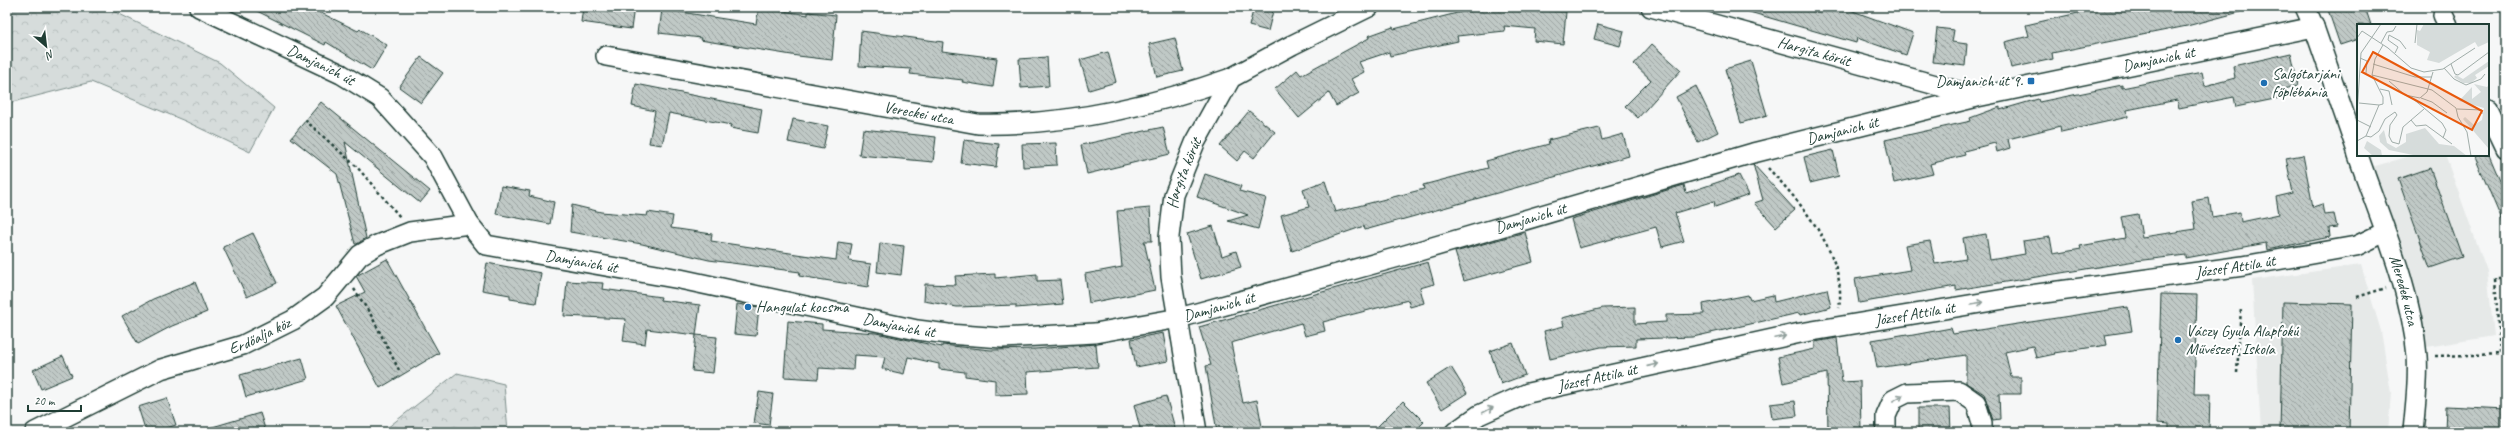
<svg xmlns="http://www.w3.org/2000/svg" width="2513" height="439" font-family="Caveat,sans-serif">
<style>
.built{fill:#e6e9e8}
.forest{fill:url(#forest-crowns);stroke:#7a8c88}
.building{fill:url(#building-back-hatch);stroke:#1f3d34}
.lines{fill:none;stroke-linecap:round;stroke-linejoin:round}
.minor-casing{stroke:#1f3d34;stroke-width:22}
.path{stroke:#1f3d34;stroke-width:2.5;stroke-dasharray:3 3;stroke-linecap:butt}
.minor{stroke:#fff;stroke-width:19}
.oneway{stroke:#8f9e9a}
.poi-dot{fill:#1f6fb2;stroke:#fff;stroke-width:1.5}
.labels{text-anchor:middle;dominant-baseline:central;stroke-width:4;stroke-linejoin:round;paint-order:stroke}
.street-label{font-size:16px;fill:#1f3d34;stroke:#fff}
.poi-label{font-size:16px;fill:#1f3d34;stroke:#fff;text-anchor:start}
.inset-road{fill:none;stroke:#a0ada9;stroke-width:1}
.view{fill:#e8590c;fill-opacity:0.15;stroke:#e8590c;stroke-width:2}
.inset-edge{fill:none;stroke:#1f3d34;stroke-width:2}
</style>
<defs>
<pattern id="forest-crowns" width="20" height="18" patternUnits="userSpaceOnUse"><rect width="20" height="18" fill="#d6dcdb"/><path d="M2 6a3 3 0 1 1 6 0M12 15a3 3 0 1 1 6 0" fill="none" stroke="#b7bebd"/></pattern>
<pattern id="building-back-hatch" width="6" height="6" patternUnits="userSpaceOnUse"><rect width="6" height="6" fill="#c0c9c6"/><path d="M-1 5l2 2M0 0l6 6M5-1l2 2" fill="none" stroke="#9ba4a2"/></pattern>
</defs>
<rect width="100%" height="100%" fill="#f6f7f7"/>
<filter id="ink" filterUnits="userSpaceOnUse"><feTurbulence type="fractalNoise" baseFrequency=".025" numOctaves="2"/><feDisplacementMap in="SourceGraphic" scale="8" xChannelSelector="R" yChannelSelector="G"/><feConvolveMatrix kernelMatrix="1 2 1 2 8 2 1 2 1" color-interpolation-filters="sRGB"/></filter>
<g filter="url(#ink)">
<g class="built">
<polygon points="2414,155 2445,155 2487,271 2494,336 2421,348 2368,168"/>
<polygon points="2361,265 2381,331 2391,393 2388,432 2261,432 2252,280"/>
</g>
<g class="forest">
<polygon points="7,7 105,7 220,63 274,108 250,152 185,121 91,82 13,102 7,110"/>
<polygon points="457,373 504,384 508,432 382,432"/>
</g>
<g class="building">
<polygon points="249,7 309,7 358,31 360,29 387,45 372,70 326,42 325,45"/>
<polygon points="583,7 634,7 631,29 581,22"/>
<polygon points="759,7 808,15 808,12 836,15 832,60 798,56 700,40 701,38 659,33 662,9 756,24"/>
<polygon points="1254,7 1274,7 1268,31 1249,26"/>
<polygon points="1506,7 1566,12 1563,44 1534,41 1535,29 1504,26 1505,31 1457,36 1458,41 1390,56 1389,52 1359,62 1364,72 1351,79 1359,93 1336,106 1329,93 1299,118 1275,89 1297,70 1301,75 1369,38 1368,36 1393,27 1394,29 1461,12"/>
<polygon points="1746,7 1842,7 1913,33 1906,55 1857,38 1856,43 1746,11"/>
<polygon points="2104,7 2239,7 2240,12 2187,26 2052,53 2053,59 2011,68 2005,42 2029,36 2026,25"/>
<polygon points="2327,7 2365,7 2371,25 2358,25 2358,39 2340,45"/>
<polygon points="1598,24 1624,31 1620,46 1594,39"/>
<polygon points="1937,28 1954,30 1952,42 1967,44 1965,66 1933,62"/>
<polygon points="861,31 943,42 942,51 997,58 993,87 962,82 963,80 910,74 911,69 859,66"/>
<polygon points="1175,38 1183,71 1157,77 1149,44"/>
<polygon points="1652,44 1681,70 1638,118 1625,106 1651,80 1634,64"/>
<polygon points="1108,52 1116,82 1089,90 1080,60"/>
<polygon points="2291,53 2298,86 2282,89 2284,97 2236,107 2234,97 2179,108 2177,100 2127,110 2128,117 2061,132 2060,126 2008,139 2010,148 1997,152 1995,143 1964,151 1965,155 1930,164 1933,174 1894,183 1885,140 1971,121 1970,118 2000,107 2000,110 2038,99 2039,102 2122,85 2122,88 2202,72 2205,86 2235,78 2233,66"/>
<polygon points="421,57 443,73 421,103 399,87"/>
<polygon points="1047,57 1049,86 1021,88 1019,59"/>
<polygon points="1751,61 1767,115 1741,123 1725,69"/>
<polygon points="636,84 762,109 758,133 730,128 731,125 669,113 662,145 649,143 655,111 632,106"/>
<polygon points="1696,86 1718,132 1698,142 1676,97"/>
<polygon points="321,102 430,191 420,203 345,142 366,238 357,244 355,244 337,174 291,138"/>
<polygon points="1249,111 1275,132 1254,158 1245,151 1237,161 1220,146"/>
<polygon points="793,119 828,126 823,149 788,142"/>
<polygon points="1163,127 1170,154 1087,174 1081,145"/>
<polygon points="1599,128 1602,140 1623,134 1629,156 1365,230 1364,226 1292,251 1281,215 1309,207 1303,189 1325,181 1335,212 1424,189 1423,185 1488,168 1486,161 1549,144 1548,140"/>
<polygon points="863,129 936,137 933,162 859,155"/>
<polygon points="964,140 999,144 996,167 961,163"/>
<polygon points="1056,143 1057,165 1023,167 1022,144"/>
<polygon points="1833,150 1839,176 1810,183 1804,157"/>
<polygon points="2303,155 2313,207 2322,204 2324,215 2334,214 2337,227 2329,228 2330,237 2267,250 2266,243 2186,258 2186,255 2135,261 1956,290 1956,286 1859,303 1855,279 1910,270 1905,245 1930,241 1935,264 1966,259 1963,238 1986,234 1990,260 2025,254 2023,241 2050,237 2053,254 2081,249 2080,246 2125,238 2121,217 2138,214 2142,237 2196,229 2192,201 2209,198 2212,217 2240,212 2241,222 2279,214 2276,197 2293,193 2286,158"/>
<polygon points="2474,155 2489,155 2506,195 2506,230"/>
<polygon points="1753,164 1795,210 1776,227 1754,203 1763,200"/>
<polygon points="2430,168 2462,257 2430,268 2398,179"/>
<polygon points="1205,174 1241,186 1239,191 1266,198 1258,229 1228,221 1248,215 1197,197"/>
<polygon points="1739,175 1749,195 1715,207 1714,201 1675,213 1684,241 1662,247 1656,227 1579,248 1571,219 1684,185 1686,193"/>
<polygon points="501,186 530,191 529,196 554,202 550,224 496,214"/>
<polygon points="572,205 601,212 647,216 648,212 673,216 671,228 712,234 711,241 836,260 838,242 852,244 849,261 871,264 868,287 799,276 800,272 709,260 642,244 570,232"/>
<polygon points="1150,208 1152,241 1144,241 1155,290 1089,303 1085,274 1122,267 1117,211"/>
<polygon points="1213,226 1222,256 1236,251 1241,267 1201,279 1187,234"/>
<polygon points="1525,232 1533,262 1464,281 1455,252"/>
<polygon points="253,233 277,283 247,297 223,247"/>
<polygon points="880,243 904,246 901,275 877,272"/>
<polygon points="387,259 439,353 380,388 336,306 365,292 356,276"/>
<polygon points="1428,262 1434,284 1420,288 1424,303 1410,307 1408,300 1323,322 1325,331 1305,336 1301,323 1231,343 1243,403 1257,400 1263,432 1217,432 1206,366 1211,365 1199,327"/>
<polygon points="487,263 541,273 536,303 510,299 510,295 482,290"/>
<polygon points="995,274 995,278 1037,274 1037,281 1060,280 1063,304 1016,308 1016,305 957,307 924,301 925,284 956,285 955,276"/>
<polygon points="567,281 603,283 602,289 661,297 660,300 700,305 696,335 647,329 645,344 623,341 626,319 564,316"/>
<polygon points="195,282 207,312 172,326 138,344 122,316 153,299"/>
<polygon points="1827,289 1831,307 1800,315 1799,313 1693,337 1636,339 1636,346 1601,347 1550,359 1544,331 1564,326 1562,318 1603,308 1635,307 1635,324 1666,322 1666,315 1704,314 1703,304 1748,295 1750,300 1773,295 1774,302"/>
<polygon points="2161,294 2197,295 2194,394 2210,394 2209,432 2169,432 2169,424 2157,423"/>
<polygon points="2283,302 2352,304 2349,432 2280,432"/>
<polygon points="737,304 759,307 756,336 734,334"/>
<polygon points="2128,307 2132,331 2105,335 2107,345 2054,353 2055,354 2036,358 2033,346 2005,352 2011,377 2021,377 2021,394 1999,394 2000,419 1993,420 1984,394 1966,383 1966,355 1877,368 1872,340 1907,334 1908,336 1951,328 1953,334"/>
<polygon points="788,321 822,324 822,329 876,333 942,347 942,345 991,350 1035,349 1096,344 1098,367 1027,372 1028,394 995,395 995,380 965,376 965,372 939,369 939,364 908,357 904,374 882,369 885,357 854,355 853,370 819,368 818,379 784,377"/>
<polygon points="1163,333 1168,361 1136,367 1131,339"/>
<polygon points="696,335 717,337 713,373 692,371"/>
<polygon points="1837,338 1842,382 1860,381 1861,432 1828,432 1827,373 1783,383 1778,357 1815,349 1815,342"/>
<polygon points="1513,343 1525,375 1501,384 1490,351"/>
<polygon points="63,356 72,376 41,389 33,370"/>
<polygon points="302,358 308,379 246,397 240,375"/>
<polygon points="1451,367 1467,393 1442,409 1426,383"/>
<polygon points="759,392 773,394 769,425 754,423"/>
<polygon points="1166,396 1176,432 1141,432 1134,405"/>
<polygon points="167,398 176,425 154,432 146,432 138,407"/>
<polygon points="1403,401 1424,422 1414,432 1372,432"/>
<polygon points="1795,401 1797,416 1772,419 1770,404"/>
<polygon points="2446,406 2506,409 2506,432 2445,432"/>
<polygon points="1918,408 1950,408 1951,432 1918,432"/>
<polygon points="260,413 266,432 210,432 209,428"/>
</g>
<g class="lines">
<defs>
<g id="minor">
<path id="s1" d="M199 7 341 74 380 98 433 157 469 224 486 245 680 279 917 330 948 334 1002 338 1095 333 1179 318 1402 256 1753 153 1977 97 2314 27"/>
<path id="s2" d="M1651 7 1976 96"/>
<polyline points="2305,7 2314,27 2358,154"/>
<polyline points="2443,15 2448,25"/>
<path id="s3" d="M606 56 978 124C1064 126 1149 107 1231 78"/>
<polyline points="2488,110 2506,148"/>
<path id="s4" d="M2358 155C2380 220 2411 287 2417 356 2419 381 2415 407 2413 432"/>
<path id="s5" d="M35 432 161 369 243 345 293 320 325 297 360 255 377 245 410 232 469 224"/>
<path id="s6" d="M1197 432 1171 277 1169 237 1174 195 1195 143 1231 78 1292 45 1369 7"/>
<path id="s7" d="M1455 432 1479 415 1528 393 1800 333 2023 296 2243 266 2356 246 2385 232"/>
<polyline points="1886,432 1886,416 1893,400 1907,393 1959,391 1976,403 1982,423 1982,432"/>
</g>
</defs>
<use href="#minor" class="minor-casing"/>
<g class="path">
<polyline points="305,120 357,167 400,217"/>
<path d="M1768 168C1800 202 1848 256 1839 308"/>
<polyline points="354,289 371,315 399,370"/>
<polyline points="2357,297 2386,288"/>
<polyline points="2500,354 2495,279 2506,279"/>
<polyline points="2435,356 2506,354"/>
<polyline points="2237,373 2241,308"/>
</g>
<use href="#minor" class="minor"/>
</g>
<defs><path id="oneway-shaft" d="M-6 0H5M1.5-3L5.5 0L1.5 3" fill="none" stroke-width="1.6" stroke-linecap="round" stroke-linejoin="round"/></defs>
<g class="oneway">
<use href="#oneway-shaft" transform="translate(1977 303) rotate(-9)"/>
<use href="#oneway-shaft" transform="translate(1780 337) rotate(-12)"/>
<use href="#oneway-shaft" transform="translate(1653 365) rotate(-13)"/>
<use href="#oneway-shaft" transform="translate(1898 398) rotate(-30)"/>
<use href="#oneway-shaft" transform="translate(1488 410) rotate(-28)"/>
</g>
</g>
<g class="poi-dot">
<rect x="2027" y="77" width="8" height="8" rx="2"/>
<circle cx="2264" cy="83" r="4"/>
<circle cx="748" cy="307" r="4"/>
<circle cx="2178" cy="340" r="4"/>
</g>
<g class="labels">
<g class="street-label">
<text stroke="none"><textPath href="#s2" startOffset="169">Hargita körút</textPath></text>
<text stroke="none"><textPath href="#s1" startOffset="2102">Damjanich út</textPath></text>
<text stroke="none"><textPath href="#s1" startOffset="135">Damjanich út</textPath></text>
<text stroke="none"><textPath href="#s3" startOffset="318">Vereckei utca</textPath></text>
<text stroke="none"><textPath href="#s1" startOffset="1778">Damjanich út</textPath></text>
<text stroke="none"><textPath href="#s6" startOffset="263">Hargita körút</textPath></text>
<text stroke="none"><textPath href="#s1" startOffset="1454">Damjanich út</textPath></text>
<text stroke="none"><textPath href="#s1" startOffset="482">Damjanich út</textPath></text>
<text stroke="none"><textPath href="#s7" startOffset="802">József Attila út</textPath></text>
<text stroke="none"><textPath href="#s4" startOffset="143">Meredek utca</textPath></text>
<text stroke="none"><textPath href="#s1" startOffset="1130">Damjanich út</textPath></text>
<text stroke="none"><textPath href="#s7" startOffset="478">József Attila út</textPath></text>
<text stroke="none"><textPath href="#s1" startOffset="806">Damjanich út</textPath></text>
<text stroke="none"><textPath href="#s5" startOffset="245">Erdőalja köz</textPath></text>
<text stroke="none"><textPath href="#s7" startOffset="154">József Attila út</textPath></text>
</g>
<g class="poi-label">
<text x="2272" y="74">Salgótarjáni<tspan x="2272" dy="18">főplébánia</tspan></text>
<text x="2023" y="81" text-anchor="end">Damjanich út 9.</text>
<text x="756" y="307">Hangulat kocsma</text>
<text x="2186" y="331">Váczy Gyula Alapfokú<tspan x="2186" dy="18">Művészeti Iskola</tspan></text>
</g>
</g>
<g transform="translate(2357 24)">
<rect width="132" height="132" fill="#f6f7f7"/>
<path d="M67 0H132V18L121 23 118 18 82 39 70 36 73 28 60 21V6L63 7ZM132 37V42L118 51 120 54 114 59H106L97 53 99 51 106 55ZM117 60 130 63 132 61V125L106 95 108 93 117 101 125 96 127 84 102 77 115 63V75L124 68ZM68 104 82 120 97 122 110 132 56 131 32 126 23 118 22 112 27 106 30 119 39 124 49 118V110Z" fill="#d6dcdb"/>
<path d="M10 117 24 126 25 132H16L7 124Z" fill="#d6dcdb"/>
<path class="inset-road" d="M0 14 5 7 31 24 54 44 67 48 86 45 118 24M24 19 30 8 36 7 39 2M58 19 60 0M38 29 41 23 31 16 32 11 43 17 49 25M3 34 10 37 9 49M16 40 58 53H75M94 40 98 50 101 51 132 28M87 44 97 55 109 61 124 55 128 50M15 51 75 66 99 84 101 93 110 108 114 132M32 57 48 71 63 74 70 68 76 48M23 65 32 67 35 81M55 74 85 99 89 106 86 114M64 74 75 78 90 89M2 79 22 81M22 81 26 80V73L15 51 18 35 26 21M100 85 125 86V90M0 90 4 29 24 0M0 96 14 103M54 96 59 102 69 101 95 120M9 112 14 113 22 107 28 95 38 88 40 91 33 101 32 112 35 118 42 120 46 103 67 85M0 117 9 112 22 81"/>
<path class="view" d="M16 28 125 87 115 106 5 48Z"/>
<rect width="132" height="132" class="inset-edge"/>
</g>
<rect width="2513" height="439" fill="none" stroke="#fff" stroke-width="24"/>
<rect x="12" y="12" width="2489" height="415" fill="none" stroke="#1f3d34" stroke-width="1.5" filter="url(#ink)"/>
<g transform="translate(46 46) rotate(152)" stroke="#ffffff" stroke-width="3" paint-order="stroke">
<path d="M0-3L7 15L0 10L-7 15Z" fill="#1f3d34"/>
<text y="-6" font-size="11" font-weight="bold" text-anchor="middle" fill="#1f3d34">N</text>
</g>
<path d="M28 405v6h53v-6" fill="none" stroke="#1f3d34" stroke-width="2"/>
<text x="34" y="405" font-size="12" fill="#1f3d34" stroke="#ffffff" stroke-width="3" paint-order="stroke">20 m</text>
</svg>
